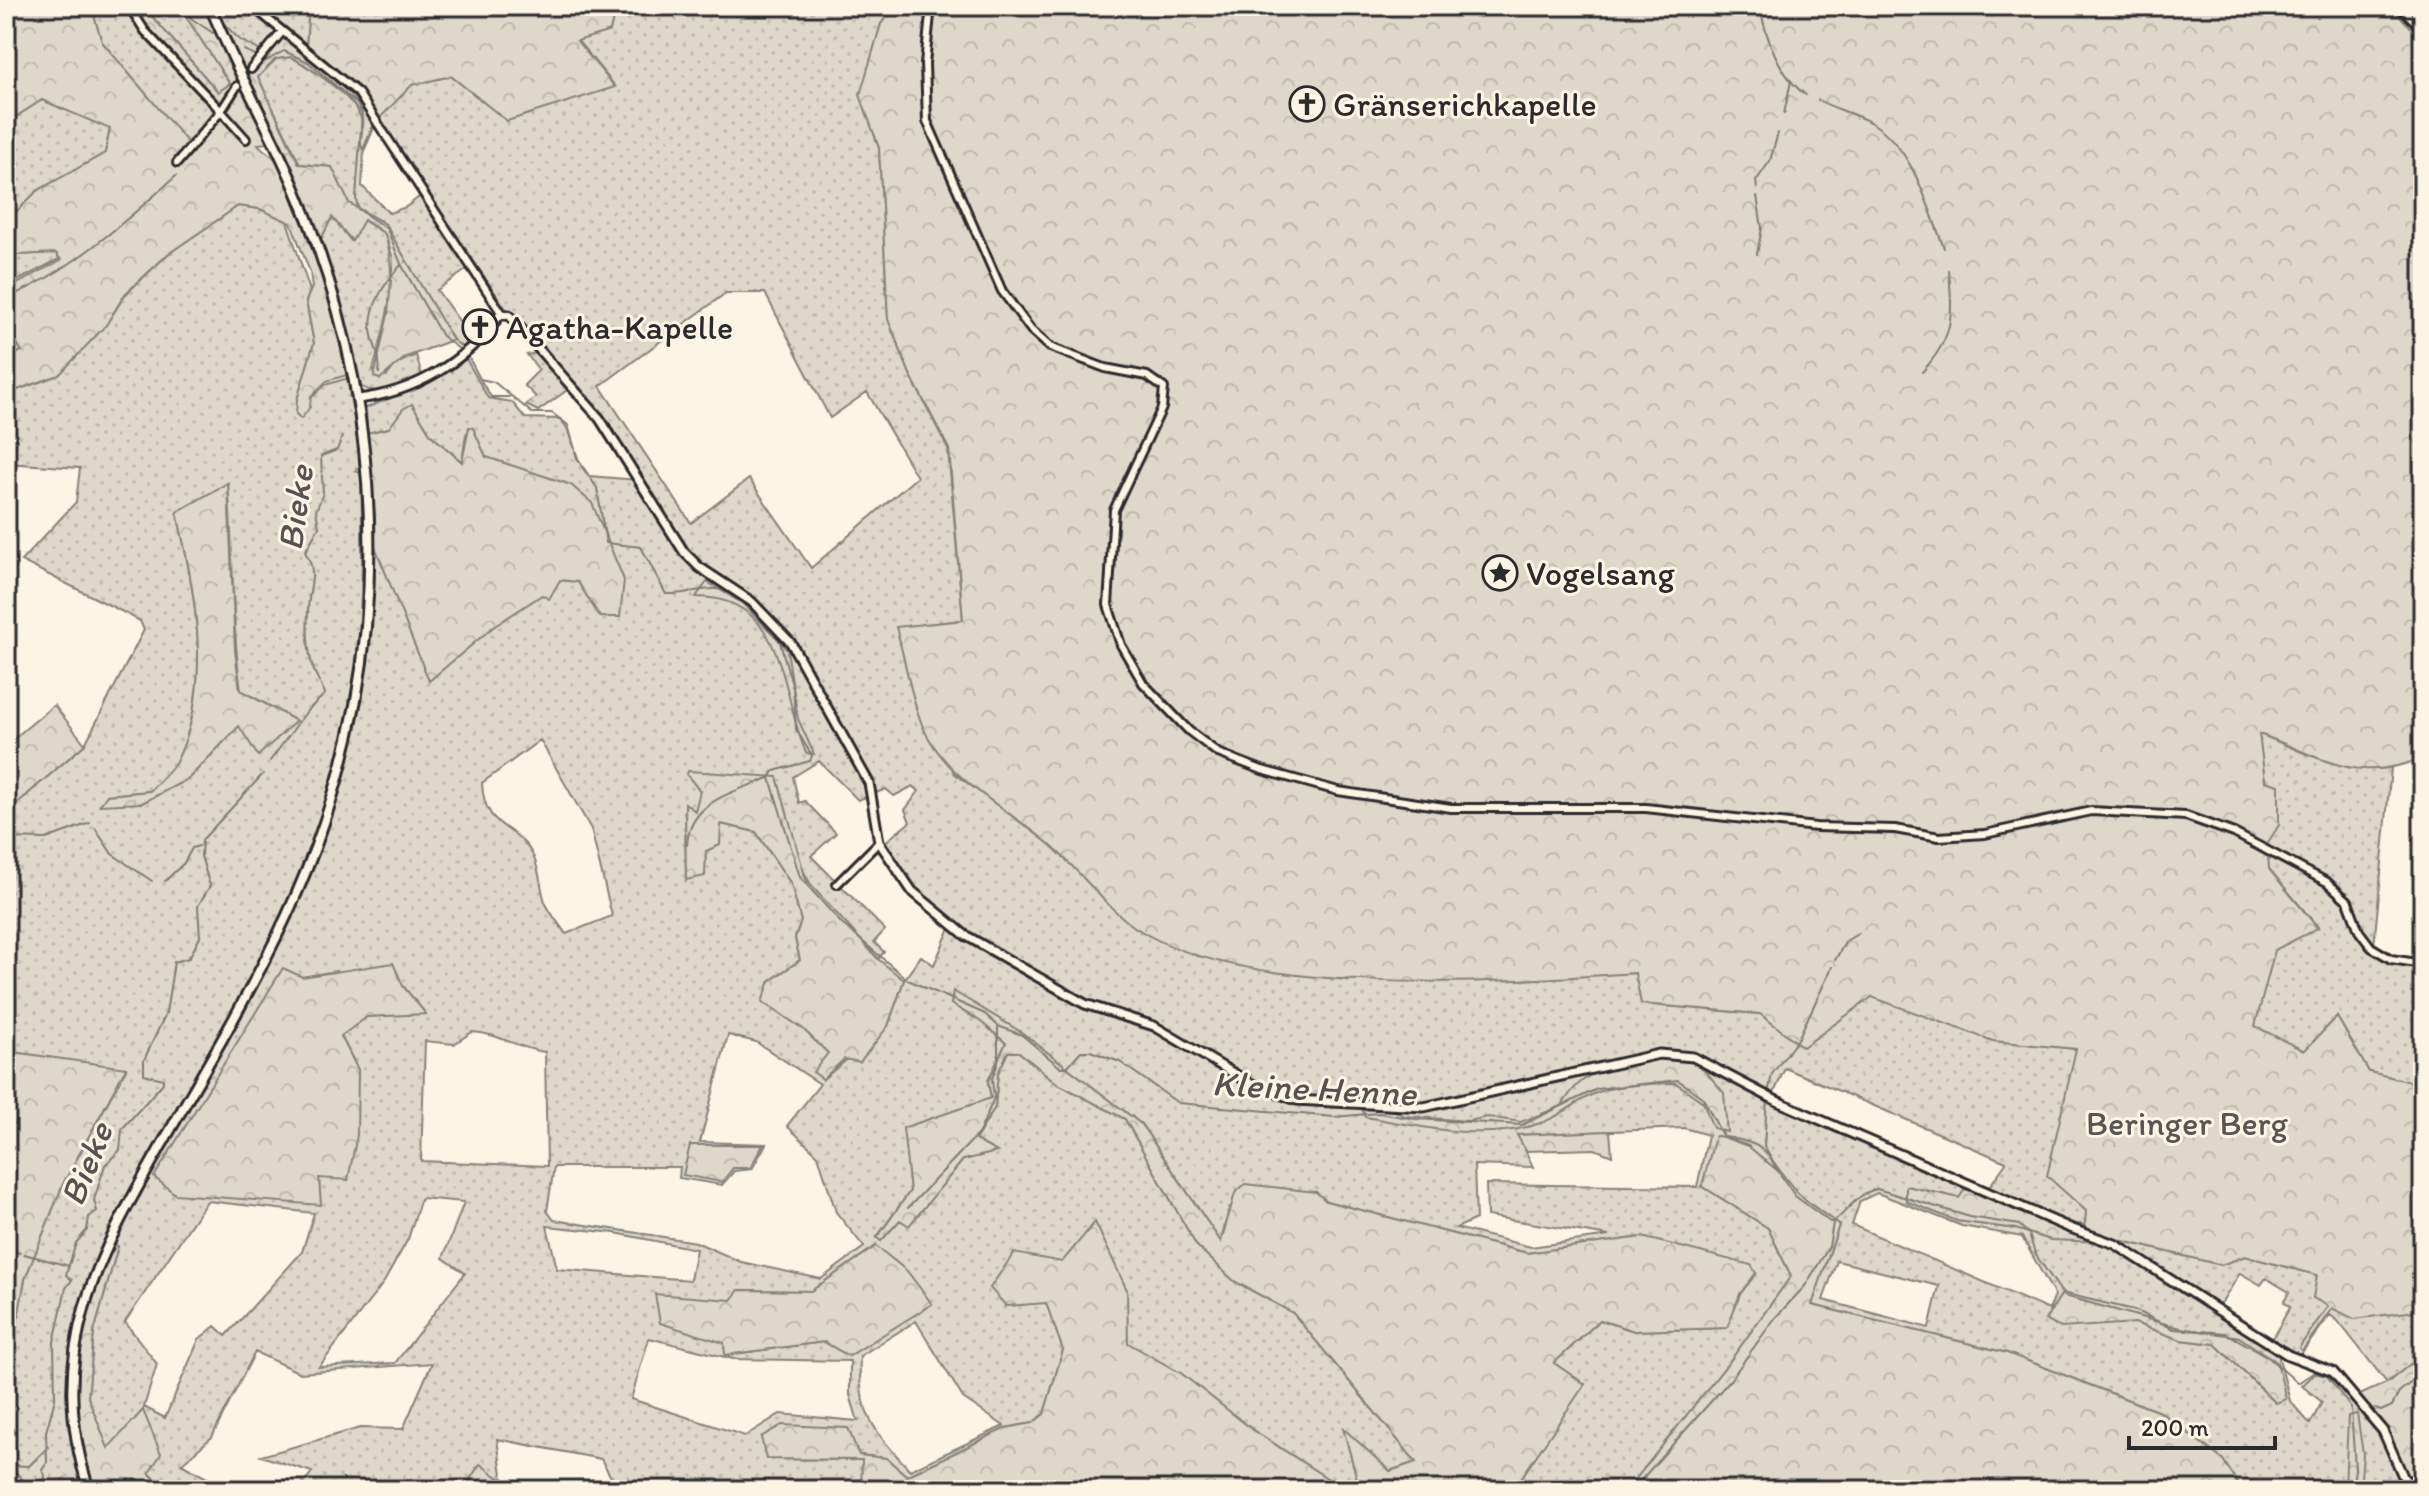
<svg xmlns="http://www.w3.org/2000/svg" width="2429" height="1496" font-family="Itim,sans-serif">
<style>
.grass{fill:url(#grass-dots);stroke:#84827a;stroke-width:2;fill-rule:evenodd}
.forest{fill:url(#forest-crowns);stroke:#84827a;stroke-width:2}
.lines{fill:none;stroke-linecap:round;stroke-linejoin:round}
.stream{stroke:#7d7b74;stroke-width:2}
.minor-casing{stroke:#2b2b2b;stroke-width:12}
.tertiary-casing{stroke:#2b2b2b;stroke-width:13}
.secondary-casing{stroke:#2b2b2b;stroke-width:14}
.minor{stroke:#fcf5e5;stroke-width:6}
.tertiary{stroke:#fcf5e5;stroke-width:7}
.secondary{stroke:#fcf5e5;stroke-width:8}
.labels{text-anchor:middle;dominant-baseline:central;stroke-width:6;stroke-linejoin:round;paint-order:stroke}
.poi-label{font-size:34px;fill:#2b2b2b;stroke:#fcf5e5;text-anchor:start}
.park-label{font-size:34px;fill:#585653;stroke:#fcf5e5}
.water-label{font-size:36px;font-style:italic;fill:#545350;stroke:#fcf5e5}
</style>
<defs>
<pattern id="grass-dots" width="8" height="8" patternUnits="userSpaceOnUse" patternTransform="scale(2)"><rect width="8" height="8" fill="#ded8ca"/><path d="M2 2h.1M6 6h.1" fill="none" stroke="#bfbaae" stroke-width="1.8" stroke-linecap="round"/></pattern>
<pattern id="forest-crowns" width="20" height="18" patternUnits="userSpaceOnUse" patternTransform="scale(2)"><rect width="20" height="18" fill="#ded8ca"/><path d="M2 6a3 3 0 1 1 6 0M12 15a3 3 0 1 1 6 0" fill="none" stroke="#bfbaae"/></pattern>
</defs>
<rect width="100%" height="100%" fill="#fcf5e5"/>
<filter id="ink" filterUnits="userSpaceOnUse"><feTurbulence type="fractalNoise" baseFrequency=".0125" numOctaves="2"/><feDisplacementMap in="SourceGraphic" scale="16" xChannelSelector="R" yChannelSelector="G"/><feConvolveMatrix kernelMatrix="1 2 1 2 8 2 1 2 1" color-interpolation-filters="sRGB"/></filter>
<g filter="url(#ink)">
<g class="grass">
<polygon points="91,6 125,6 215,107 215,116 190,146 102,42"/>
<polygon points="143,6 179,6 230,84 218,92"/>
<path d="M213 6H309L306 48 412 85 451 76 507 121 615 86 577 40 610 31 616 6H895L881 24 861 95 879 148 888 319 910 374 948 449 963 620 897 627 954 773 1050 844 1136 928 1198 956 1268 970 1345 980 1636 973 1642 1004 1760 1014 1822 975 2318 927 2269 869 2267 857C2292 868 2321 876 2340 895 2349 903 2351 918 2355 929 2364 959 2397 962 2423 966V1085L2369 1072 2337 1017 2305 1051 2273 1036 2324 1067 2423 1098V1354L2387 1383 2338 1321 2330 1315 2300 1355 2271 1341 2290 1307 2284 1302 2289 1292 2266 1278 2261 1285 2240 1273 2218 1309 2277 1350 2290 1401 2310 1424 2322 1402 2302 1386 2320 1368 2336 1378 2390 1445 2407 1490H2242L2223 1460 2162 1413 2007 1353 1812 1305 1839 1225C1825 1214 1806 1203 1794 1189 1763 1152 1770 1142 1716 1136L1702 1186 1768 1228 1791 1276 1733 1357 1627 1490H1450L1584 1384 1553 1364 1600 1320 1634 1331 1726 1328 1740 1294 1756 1274 1642 1237 1527 1253 1326 1201 1316 1192 1229 1208 1221 1242 1141 1124 1021 1032 954 992 951 1004 980 1021 1006 1043 988 1081 991 1099 904 1128 910 1191 877 1237 881 1241 900 1220 909 1225 963 1160 995 1152 975 1140 995 1107 998 1073 1008 1051 1019 1052 1058 1084 1125 1119 1196 1245 1234 1281 1293 1313 1416 1462 1390 1471 1344 1430 1360 1490H1345L1253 1430 1182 1374 1127 1343V1290L1062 1262 1006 1306 1046 1302 1063 1350 1044 1414 1033 1423 1006 1428 907 1476 886 1458 859 1455 766 1459 863 1460 861 1490H618L601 1459 497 1439 503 1481 480 1465 463 1490H298L312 1472 261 1456 360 1428 403 1429 432 1363 300 1373 255 1352 212 1437 181 1464 229 1490H167L149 1473 143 1410 108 1449 88 1397 94 1332 118 1246 78 1372 94 1490H32L6 1462V1384L25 1279 63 1184 126 1069 6 1051V933L9 925 6 919V813L85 744 144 630 140 621 127 614 21 561 76 502 80 468 6 463V394L59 375 106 325 125 295 168 254 238 206 260 209 287 221 310 291 306 301 314 343 297 400H309L325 385 348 378 361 467 355 471 361 473C363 543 363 611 354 681L363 682 374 544 429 680 493 627 560 580 578 582 600 617 571 485 486 457 472 428 466 434 462 462 431 435 412 404 389 428 367 433 366 408 425 384 465 357 488 398 512 402 525 418 560 419C577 436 572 459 589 476L638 480 682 555 695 570 753 606 792 641 761 605 690 554 607 426 576 385 507 310 377 121 364 151 362 186 389 213 406 207 423 194 469 268 437 290 460 322 477 335 464 349 453 340 385 224 349 203 331 167 300 164 258 77 276 59 291 57C310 68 355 97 361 119 365 129 357 138 363 149L374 123 352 96 306 52C294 53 277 57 266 54 244 48 222 26 213 6ZM726 293H765L830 418 867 392 917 477 811 568 749 479 691 523 600 386ZM228 483C234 552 231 622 241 690L295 720 239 726 188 779 142 803 107 795 150 791C159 781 173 770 178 759 214 682 194 590 177 512ZM540 740 591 829 612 916 566 934C559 924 550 913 545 902 540 887 540 866 531 852 515 824 484 830 482 783ZM819 761 858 800 886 789 894 796 913 786 919 791 905 810 910 822 884 843 907 880 950 928 934 965 921 956 904 980 888 1026 823 1079 829 1054 802 1028 763 1002 770 981 800 960 795 938 801 921 791 884 756 832 721 824 686 880 685 804 695 811 701 791 689 771 703 773 803 870 818 898 878 959 884 952 874 942 885 930 811 856 836 833 805 801 799 803 793 777ZM284 969 302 977 335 971 403 986 425 1013 366 1017 341 1036 358 1070 348 1179 319 1177 320 1205ZM472 1032C498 1033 519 1049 545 1052L547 1166 421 1161 425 1041 454 1044ZM1976 1034 2085 1036 2066 1096 2077 1049 1993 1041ZM728 1035 756 1042 820 1084 787 1126 818 1155 836 1212 864 1247 821 1279 741 1262 696 1242 554 1220 547 1211 554 1167H680L679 1178 722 1185 734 1171 752 1169 766 1144 700 1142ZM1785 1068 2006 1162V1163L1989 1187 1773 1095ZM1684 1128 1708 1135 1697 1187 1486 1184 1487 1216 1609 1236 1531 1247 1456 1228 1476 1219 1474 1165 1533 1167 1518 1135ZM690 1145 709 1146 750 1168H733ZM1968 1185 2033 1218 2085 1225 2086 1217 2416 1295 2332 1308 2299 1348 2328 1306 2317 1275 2245 1256 2221 1265 2102 1236 2051 1240 2016 1229 1957 1221 1906 1186 1959 1198ZM1877 1193 1962 1226 2022 1237 2055 1296 2049 1310 1852 1225 1860 1201ZM421 1198 464 1202 443 1258 465 1273 395 1363 319 1367 384 1282 408 1239ZM207 1201 314 1213 302 1252 226 1336 215 1326 199 1339 165 1418 144 1407 157 1364 125 1322ZM547 1226 615 1233 696 1249 690 1280 557 1269ZM876 1246 871 1341 849 1356 824 1342 725 1355V1343L739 1290 811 1291ZM1837 1261 1939 1286 1929 1328 1823 1300ZM2061 1295 2180 1328 2239 1337 2276 1403 2215 1344 2181 1340 2135 1323 2045 1320ZM916 1321 963 1398 1004 1426 910 1470C873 1431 857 1411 860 1356ZM649 1338 733 1359 850 1361V1395L858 1421 780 1414 745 1436 631 1399Z"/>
<polygon points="2389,6 2423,6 2423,39"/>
<polygon points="42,100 110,128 105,153 37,191 6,222 6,123"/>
<path d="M332 217 351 241 363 220 385 234C399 280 386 324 373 370L387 376 396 364 416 355 423 379C405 388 379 397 360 386L342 313 319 243Z"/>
<polygon points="6,247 17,255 57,253 59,259 6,287"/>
<polygon points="8,326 22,352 6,358 6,327"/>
<polygon points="541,352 570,388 538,411 526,405 536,397 524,385 539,370 527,355"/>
<path d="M2258 733C2303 753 2341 773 2391 768L2374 946C2356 929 2355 904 2337 887L2262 847 2279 825V786L2265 781Z"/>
</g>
<g class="forest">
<path d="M6 6H91L102 42 193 149 225 109 147 29 132 6H143L218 92 230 84 179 6H206L229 62 269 143 258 144C263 151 271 153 276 160 315 224 331 304 347 375L327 381 311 396 310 407 301 419 296 414 297 400 314 343 306 301 312 287 310 272 291 223 260 209 238 206 168 254 125 294 106 325 59 375 6 394V358L22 351 6 327V290L61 260 56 253 17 255 6 247V222L37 191 105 153 110 129 42 100 6 123Z"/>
<polygon points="309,6 616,6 610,31 577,41 615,87 507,121 451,76 412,85 377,121 344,79 306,48"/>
<path d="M895 6H2389L2423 39V758C2352 786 2322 756 2259 734L2265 781 2279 785V825L2262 852 2268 855 2269 869 2318 928 2275 950 2255 1026 2304 1051 2337 1017 2369 1072 2423 1085V1310L2354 1319 2332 1308 2302 1351 2299 1348 2328 1306 2313 1298 2317 1275 2245 1256 2221 1265 2103 1236 2102 1242 2051 1240 2016 1229 1957 1221 1906 1201V1186L1959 1198 1968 1185 2033 1218 2085 1225 2086 1211 2047 1176 2076 1049 1993 1041 1872 997 1803 1047 1760 1014 1641 1004 1635 973C1506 982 1246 1000 1136 928 1104 906 1079 869 1049 844 1008 809 956 785 928 737 914 714 904 655 896 627L963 620 949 449 910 374 888 319 879 148 860 95 881 24Z"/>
<path d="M219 19 240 40 266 54 278 40 287 38 352 96 374 123 363 150C357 139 365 131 362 120 357 98 310 67 291 57L276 59 258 77 299 164 332 167 349 203 385 224 453 340 406 357 380 379 374 377 388 314 393 259 385 234 364 220 352 241 332 217 319 243Z"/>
<polygon points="412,404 431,435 462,462 469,427 473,428 486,457 571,485 592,503 624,580 620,617 600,617 578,582 560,580 549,599 542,595 493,627 429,681 374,544 367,433 389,428 403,409"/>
<path d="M228 483 235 650 240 690 296 721 258 756 239 726 188 779 142 803 100 805 107 795 150 791C159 781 173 770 178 758 214 682 194 590 177 512Z"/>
<path d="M707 582 753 610 787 650 798 719 814 754 806 753C780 694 788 597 696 597Z"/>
<polygon points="54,705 85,744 6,813 6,737 11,741"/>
<polygon points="689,771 777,777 806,880 878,959 904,980 888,1026 860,1062 844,1059 823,1079 813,1072 828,1053 802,1028 762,1002 770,981 800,960 795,938 801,921 791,884 756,832 721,824 720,845 706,851 705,876 686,880 685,803 695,811 700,791 686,774"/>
<polygon points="393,963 403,986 426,1014 367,1017 341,1036 358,1070 357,1135 348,1180 319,1178 321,1205 175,1194 154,1177 283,968 302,977"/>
<polygon points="953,991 1021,1032 1141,1124 1221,1242 1235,1193 1245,1184 1316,1192 1326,1201 1527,1253 1642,1237 1751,1265 1756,1273 1740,1294 1727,1328 1634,1331 1600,1320 1554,1363 1585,1384 1519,1481 1450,1490 1360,1490 1343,1428 1390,1471 1416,1462 1293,1313 1234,1281 1196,1245 1125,1119 1058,1084 1019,1052 1008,1052 998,1073 995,1107 975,1140 997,1152 963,1160 909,1226 900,1220 881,1241 877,1238 910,1191 903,1128 991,1098 988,1081 1006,1043 980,1021 951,1004"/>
<polygon points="6,1051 126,1068 63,1184 25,1279 6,1384"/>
<path d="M1663 1058 1689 1059 1702 1067 1724 1093 1727 1132 1713 1128 1703 1102 1676 1083C1657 1083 1614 1085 1596 1093 1571 1103 1562 1118 1531 1126 1476 1141 1419 1126 1365 1117L1362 1108 1395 1111 1405 1116 1468 1121 1488 1117 1521 1122 1562 1106C1585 1063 1620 1066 1663 1058Z"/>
<polygon points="1610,1131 1612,1156 1595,1149 1526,1151 1517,1135"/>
<path d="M1715 1136C1770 1142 1763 1152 1794 1189 1806 1203 1825 1214 1839 1225L1812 1305 2007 1353 2162 1413 2223 1460 2242 1490H1627L1733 1357 1791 1276 1768 1228 1702 1186Z"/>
<polygon points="690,1145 763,1145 750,1168 733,1168 722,1182 683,1175"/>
<polygon points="1095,1222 1127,1290 1128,1343 1182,1374 1253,1430 1345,1490 861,1490 862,1460 766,1459 761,1437 782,1425 848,1428 859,1455 886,1458 907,1476 1006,1428 1033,1423 1044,1414 1063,1350 1046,1303 1006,1306 990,1288 1014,1253 1062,1262"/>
<path d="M110 1244 118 1246 94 1332 88 1397 108 1448 143 1410 161 1454 149 1473 167 1490H94C89 1466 80 1443 77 1418 72 1358 91 1300 110 1244Z"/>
<polygon points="876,1246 907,1271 932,1304 849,1356 824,1342 725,1355 724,1343 660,1323 655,1294 731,1300 739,1290 811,1291"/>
<polygon points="2061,1295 2180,1328 2239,1337 2277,1362 2286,1399 2276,1403 2215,1344 2181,1340 2135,1323 2061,1328 2045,1320"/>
<polygon points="2423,1354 2423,1485 2400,1469 2390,1445 2355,1397 2387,1383"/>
<polygon points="2357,1414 2363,1454 2360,1490 2345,1490 2348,1416"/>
<polygon points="6,1462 32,1490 6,1490"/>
<polygon points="480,1464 503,1481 554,1490 463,1490"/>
</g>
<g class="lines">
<g class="stream">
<polyline points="180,6 192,19 213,33"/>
<path d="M1760 6C1765 36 1780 77 1806 95"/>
<polyline points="244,50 257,56"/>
<polyline points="263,59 266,61 284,51 308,62 357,104 362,113 356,198 358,209 387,229 401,264 442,336 463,352"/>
<path d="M1818 100C1836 110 1858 114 1875 125 1914 151 1928 207 1944 248"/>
<polyline points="1784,114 1791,81"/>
<polyline points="1757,189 1756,181 1770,161 1778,133"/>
<polyline points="1757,196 1762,228 1757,254"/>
<path d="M6 298C71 272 124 222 176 176"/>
<path d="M468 356 480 379 494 382 532 413H552L568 425 577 458 597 488 606 543 641 547 666 594C683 595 700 588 716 589 739 591 761 626 779 639L793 688 796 729 812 756 810 761 774 771 770 778 800 877 842 924 908 980 985 1014 998 1026 1022 1035 1060 1067H1067L1081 1051H1090L1120 1062 1178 1103 1334 1117 1379 1113 1415 1119 1522 1125 1597 1089 1678 1080 1703 1098 1723 1137 1748 1146 1778 1171 1795 1196 1830 1222C1843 1221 1852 1194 1877 1189L1970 1217 2019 1225 2029 1234 2035 1254 2062 1293 2134 1310 2174 1329 2226 1333 2268 1357 2298 1383 2313 1373 2327 1376 2351 1408 2355 1469 2352 1490"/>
<path d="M1922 372C1954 337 1953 317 1949 271"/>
<path d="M379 373C382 356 372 345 371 329 370 303 386 282 401 265"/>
<polyline points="481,381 491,397 509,397"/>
<path d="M270 761 307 711 325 694C321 682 314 676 311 661 308 647 307 626 308 612 308 589 319 572 305 552L319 527 316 511 323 493 321 456 337 450 342 437"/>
<polyline points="95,828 112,854 152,881"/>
<polyline points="6,838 46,839 90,823"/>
<path d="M687 845C689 800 736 792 769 778"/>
<polyline points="165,881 184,863 192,848 199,846"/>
<polyline points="1835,960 1846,941 1859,933"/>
<polyline points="1768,1094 1772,1074 1798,1039 1832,967"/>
<polyline points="1767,1100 1764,1146 1777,1170"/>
<polyline points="908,1208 979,1133 994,1098 992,1079 998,1063 998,1028"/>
<polyline points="9,1250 20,1253"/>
<polyline points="24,1254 69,1266"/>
<polyline points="2375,1409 2381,1411 2392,1406 2400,1391 2423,1373"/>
<polyline points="6,1465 29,1466 48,1447"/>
<polyline points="44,1490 45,1475 42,1470 47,1463 46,1432 55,1399 54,1342 66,1288 72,1280 66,1275 76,1243 87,1230 89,1217 97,1211 94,1200 105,1165 120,1150 122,1129 163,1083 163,1079 144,1074 144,1060 166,1013 174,962 189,958 200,937 198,906 210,886 201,856 202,840 263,774"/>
<polyline points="478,1490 485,1484"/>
<polyline points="1632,1490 1731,1379 1775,1318 1805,1286 1829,1247 1833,1223"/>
</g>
<defs>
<g id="minor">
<polyline points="129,6 145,31 221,111 237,86"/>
<polyline points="252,6 358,93 502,314"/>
<polyline points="926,6 930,15 925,64 927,121 1002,291 1031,330 1050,347 1105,368 1147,376 1164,388 1162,408 1114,510 1108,605 1121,645 1143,683 1189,731 1218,753 1262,770 1338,791 1451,808 1646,808 1816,827 1895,829 1939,837 1985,834 2091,811 2186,816 2234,833 2327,882 2348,901 2359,931 2371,947 2391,959 2423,964"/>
<polyline points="2399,6 2423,29"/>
<polyline points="251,69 282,32"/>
<polyline points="177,163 221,111 246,139"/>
<polyline points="837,884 879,842"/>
<polyline points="2405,1479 2423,1489"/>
</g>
<path id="tertiary" d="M358 399C416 392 465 362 500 315H509L600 419 684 552 699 567 752 602 791 643 869 783 879 842 912 891 965 935 1085 1004 1154 1026 1250 1083 1296 1100 1424 1107 1659 1054 1693 1057 1777 1101 2070 1228 2115 1244 2288 1355 2333 1372 2383 1431 2409 1490"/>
<path id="secondary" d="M89 1490C44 1350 97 1258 165 1139 203 1073 242 1007 276 938 324 841 356 735 366 627 379 475 354 326 294 186 268 125 235 68 210 6"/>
</defs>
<use href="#minor" class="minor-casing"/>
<use href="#tertiary" class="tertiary-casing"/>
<use href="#secondary" class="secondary-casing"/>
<use href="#minor" class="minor"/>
<use href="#tertiary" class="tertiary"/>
<use href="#secondary" class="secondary"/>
</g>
</g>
<defs>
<symbol id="church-ring" viewBox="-11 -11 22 22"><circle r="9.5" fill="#fcf5e5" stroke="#2b2b2b" stroke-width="1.5"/><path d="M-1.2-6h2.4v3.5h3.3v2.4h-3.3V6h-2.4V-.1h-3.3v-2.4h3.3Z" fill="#2b2b2b"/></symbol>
<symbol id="sight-ring" viewBox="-11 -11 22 22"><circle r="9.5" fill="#fcf5e5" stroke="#2b2b2b" stroke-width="1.5"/><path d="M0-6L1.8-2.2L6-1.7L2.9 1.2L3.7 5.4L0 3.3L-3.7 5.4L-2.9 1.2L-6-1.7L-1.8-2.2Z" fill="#2b2b2b"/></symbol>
</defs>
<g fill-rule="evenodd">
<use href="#church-ring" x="1287" y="84" width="40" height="40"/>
<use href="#church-ring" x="460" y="307" width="40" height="40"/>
<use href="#sight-ring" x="1480" y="553" width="40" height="40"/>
</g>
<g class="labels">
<g class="poi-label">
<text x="1333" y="104">Gränserichkapelle</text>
<text x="506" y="327">Agatha-Kapelle</text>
<text x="1526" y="573">Vogelsang</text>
</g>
<g class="park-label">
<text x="2187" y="1123">Beringer Berg</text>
</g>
<g class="water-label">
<text transform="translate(295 508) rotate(-82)">Bieke</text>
<text transform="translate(1314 1088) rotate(3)">Kleine Henne</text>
<text transform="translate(86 1164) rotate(-68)">Bieke</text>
</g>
</g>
<rect width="2429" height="1496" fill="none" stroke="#fcf5e5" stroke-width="32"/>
<rect x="16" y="16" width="2397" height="1464" fill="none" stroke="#2b2b2b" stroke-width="3" filter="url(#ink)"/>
<path d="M2129 1436v12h146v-12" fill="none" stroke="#2b2b2b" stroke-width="4"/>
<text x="2141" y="1436" font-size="24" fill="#2b2b2b" stroke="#fcf5e5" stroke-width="6" paint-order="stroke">200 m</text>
</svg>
